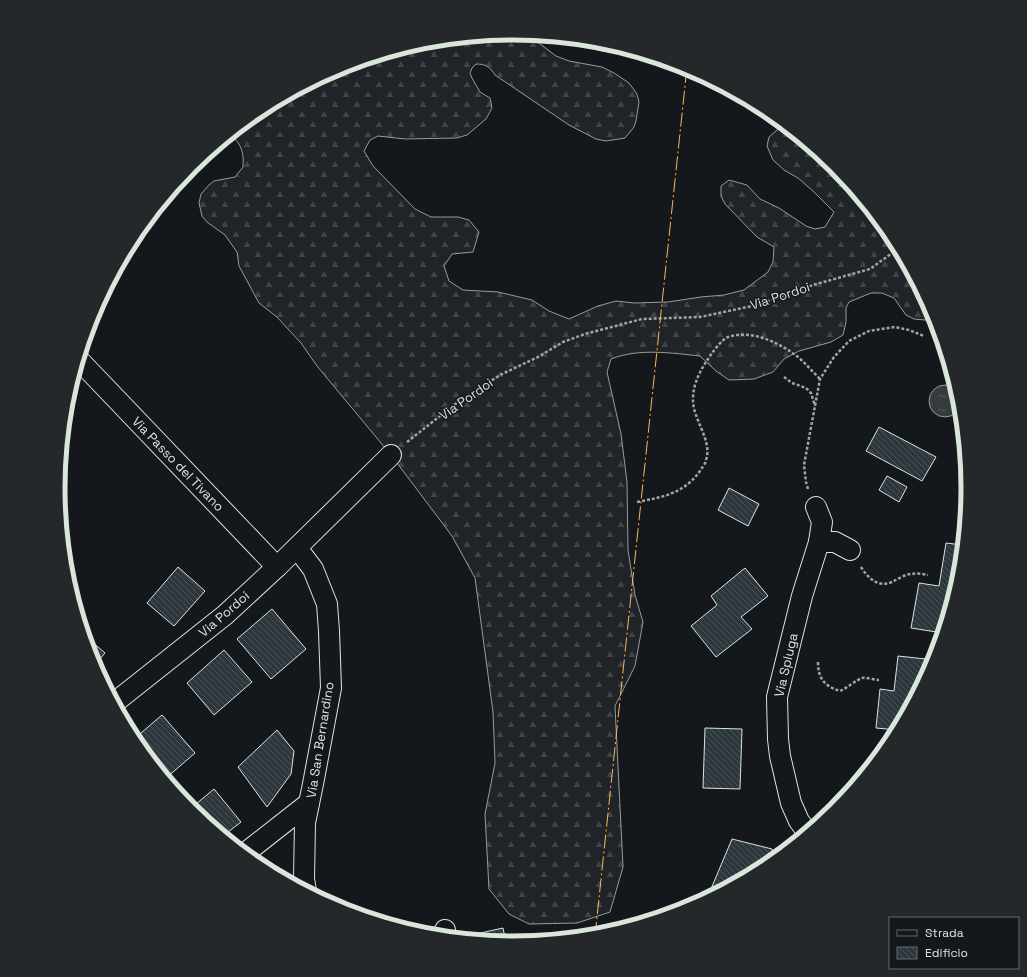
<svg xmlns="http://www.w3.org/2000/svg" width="1027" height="977" font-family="'Space Grotesk',sans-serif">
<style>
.forest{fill:url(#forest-firs);stroke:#939e99}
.water{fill:url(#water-ripples);stroke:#939e99}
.building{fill:url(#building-back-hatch);stroke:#d8e6dc}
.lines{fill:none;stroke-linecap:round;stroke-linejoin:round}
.street-casing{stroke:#d8e6dc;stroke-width:22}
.path{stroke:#9da8a2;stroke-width:2.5;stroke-dasharray:3 2;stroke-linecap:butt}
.street{stroke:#14181c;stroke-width:20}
.power{stroke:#ffb74d;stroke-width:1;stroke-dasharray:14 3 2 3;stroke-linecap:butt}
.labels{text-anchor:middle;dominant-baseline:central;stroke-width:3;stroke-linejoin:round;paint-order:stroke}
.street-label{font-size:13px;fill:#d8e6dc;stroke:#14181c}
.rim{fill:none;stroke:#d8e6dc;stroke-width:5}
</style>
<defs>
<pattern id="forest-firs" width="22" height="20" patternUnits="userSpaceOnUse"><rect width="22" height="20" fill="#202428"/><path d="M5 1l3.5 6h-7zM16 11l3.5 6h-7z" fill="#404447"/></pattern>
<pattern id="water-ripples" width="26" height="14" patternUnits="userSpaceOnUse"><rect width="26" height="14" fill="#363b3e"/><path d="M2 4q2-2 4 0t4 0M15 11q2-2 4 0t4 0" fill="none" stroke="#525759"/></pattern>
<pattern id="building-back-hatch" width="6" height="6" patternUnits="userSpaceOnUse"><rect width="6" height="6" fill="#2c363c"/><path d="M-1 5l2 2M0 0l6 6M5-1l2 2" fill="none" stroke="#4a5358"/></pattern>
</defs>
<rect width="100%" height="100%" fill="#14181c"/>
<path class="forest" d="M514 33 527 34 556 56 569 61 602 67 614 73 629 83 637 94 639 102 636 121 634 127 625 138 606 141 596 139 569 125 495 75C490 67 486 64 476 64L472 68 470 73 472 78 480 92 490 98 492 108 486 119 467 135 457 138 405 139 378 136 370 140 364 151 373 166 415 209 431 217H458L469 220 479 232 473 252 452 254 444 266 449 281 463 290 498 292 532 300 549 311 569 319 598 306 616 301 634 303 668 302 701 297 724 295 744 290 768 272 773 262 774 247 757 237 725 204 721 196V186L729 180 747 185 760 199 779 208 806 226 815 229 825 227 834 212 814 192 798 178 784 170 773 160 767 146 769 137 784 124 836 167 892 236 934 314 936 321 914 319 906 315 894 298 882 293H871L849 302 846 308V322L843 335 831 342 799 351 784 359 773 372 754 379 729 380 716 371 700 356C671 353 639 348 611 359L607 372 621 434 627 482 628 550 635 595 643 622 635 666 615 706 623 867 610 912 577 923 529 924 509 914 489 889 485 814 495 763 493 712 475 578 452 536 391 455 317 366 301 343 277 317 259 303 239 266 237 252 225 235 207 222 202 216 199 203 201 194 209 185 214 181 235 177 243 167C244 154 242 143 230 135L261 110 339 68 425 42Z"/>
<circle class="water" cx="945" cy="401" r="16"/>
<g class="building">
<polygon points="879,427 936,457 922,481 866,451"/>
<polygon points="887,476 907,487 899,502 879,490"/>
<polygon points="729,488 759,504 748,526 718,510"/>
<polygon points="946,543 963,545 960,578 943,633 911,628 919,583 939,586"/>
<polygon points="178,567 205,591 174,626 147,603"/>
<polygon points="745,568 768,596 741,617 752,629 716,657 691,626 717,605 711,596"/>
<polygon points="272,609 306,649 271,679 237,639"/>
<polygon points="84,635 105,653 94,666 93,663"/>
<polygon points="224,650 252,682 214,715 187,683"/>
<polygon points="898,656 935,660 898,730 876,728 880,689 894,691"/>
<polygon points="162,715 195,753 165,779 134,739"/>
<polygon points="705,728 742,729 740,789 703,788"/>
<polygon points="277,730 294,751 291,774 267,807 238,767"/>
<polygon points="214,789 241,822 223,836 190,809"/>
<polygon points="732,839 772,849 773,862 766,867 711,897 708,896"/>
<polygon points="503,928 506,943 459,939 458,938"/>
</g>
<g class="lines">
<defs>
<g id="street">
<polyline points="79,360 277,567"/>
<polyline points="816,507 822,522 819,542"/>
<polyline points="297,548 313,569 327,604 329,631 331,688 313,784 305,823 304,879 306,891"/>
<polyline points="114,703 225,615 277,567 391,455"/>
<polyline points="808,833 799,821 791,803 780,756 778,739 777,697 802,596 819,542 835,542 850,550"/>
<polyline points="244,854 309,803"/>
<polyline points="445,930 446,937"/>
</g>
</defs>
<use href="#street" class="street-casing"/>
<g class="path">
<polyline points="784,377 792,383 806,388 811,393 815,406"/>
<polyline points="407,442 454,405 500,375 538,357 563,342 585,334 642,319 700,317 757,305 813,285 870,269 899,248"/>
<polyline points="808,489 806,482 804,465 820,379 834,357 849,341 869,331 895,327 909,330 924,336"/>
<path d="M637 502C664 497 686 493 702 468 703 466 706 463 706 460 713 441 692 418 693 399 693 384 700 371 708 359 711 354 722 339 728 337 752 329 780 343 798 357 806 364 813 372 820 379"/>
<path d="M861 567C868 578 878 588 892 582 898 579 905 574 912 574 917 573 923 574 928 575"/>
<path d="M818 662C818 678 824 686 840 691 847 688 856 680 862 678 867 677 874 680 879 680"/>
</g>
<use href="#street" class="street"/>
<polyline class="power" points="595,936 687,67"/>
</g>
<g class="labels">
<g class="street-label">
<text transform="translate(780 296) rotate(-18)">Via Pordoi</text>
<text transform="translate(466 399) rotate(-35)">Via Pordoi</text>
<text transform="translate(178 464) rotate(46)">Via Passo del Tivano</text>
<text transform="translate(224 614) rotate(-41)">Via Pordoi</text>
<text transform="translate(786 665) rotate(-77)">Via Spluga</text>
<text transform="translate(320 740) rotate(-81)">Via San Bernardino</text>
</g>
</g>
<path d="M0 0H1027V977H0ZM65 488a448 448 0 1 1 896 0a448 448 0 1 1-896 0Z" fill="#24282b" fill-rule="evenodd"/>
<path class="rim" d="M65 488a448 448 0 1 1 896 0a448 448 0 1 1-896 0Z"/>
<rect x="889" y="917" width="130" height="52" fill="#14181c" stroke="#626a69"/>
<rect x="897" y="930" width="20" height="6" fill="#14181c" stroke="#626a69"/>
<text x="925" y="937" font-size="12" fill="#d8e6dc">Strada</text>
<rect x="897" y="947" width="20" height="12" fill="url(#building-back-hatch)" stroke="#626a69"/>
<text x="925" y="957" font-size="12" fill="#d8e6dc">Edificio</text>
</svg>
